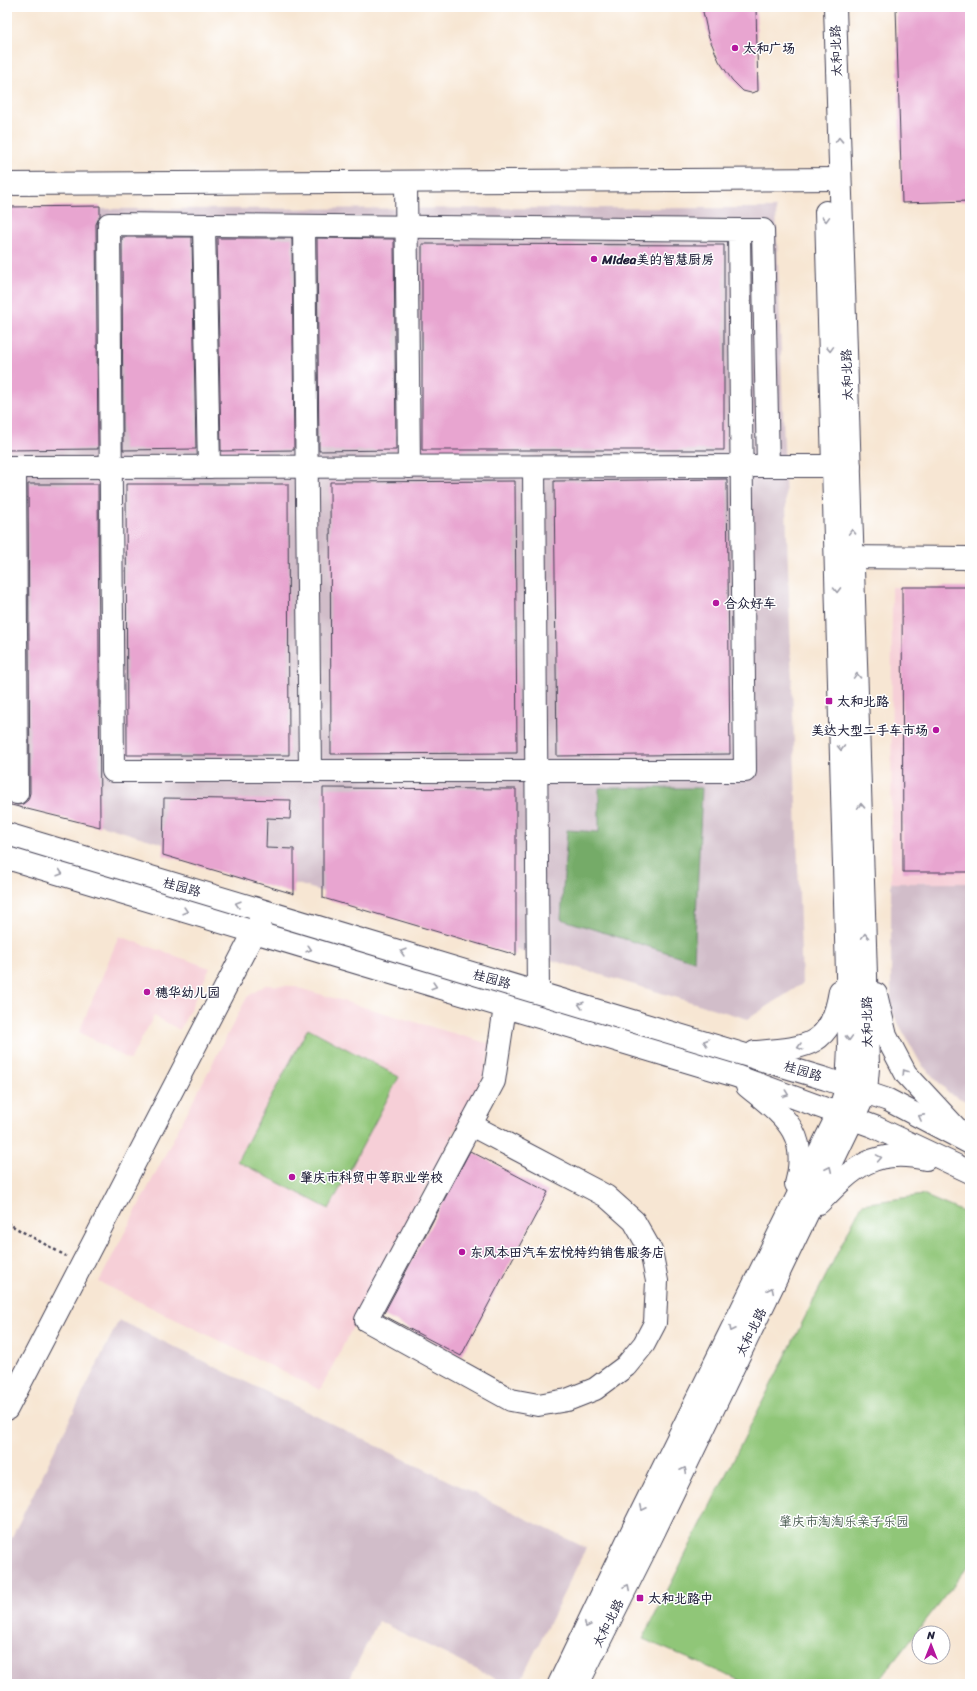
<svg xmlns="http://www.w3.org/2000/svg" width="977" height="1691" font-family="Sriracha,'LXGW WenKai TC',sans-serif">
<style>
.built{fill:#f6cfd7}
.industrial{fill:#d1bdc9}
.green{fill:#90c678;stroke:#59745a}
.forest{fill:#74ab68;stroke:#4b6652}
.building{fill:#e8a5d0}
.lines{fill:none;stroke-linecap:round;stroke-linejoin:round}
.minor-casing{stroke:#423f52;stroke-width:24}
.major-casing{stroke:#423f52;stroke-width:24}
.path{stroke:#423f52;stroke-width:2.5;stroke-dasharray:3 3;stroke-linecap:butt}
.minor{stroke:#fff;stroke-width:22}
.major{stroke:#fff;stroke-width:22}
.oneway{stroke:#9c9ca7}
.poi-dot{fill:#b5179e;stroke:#fff;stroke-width:1.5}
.labels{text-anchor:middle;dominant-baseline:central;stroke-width:3;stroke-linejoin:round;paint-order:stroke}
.poi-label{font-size:13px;font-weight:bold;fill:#22223b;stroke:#fff;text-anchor:start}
.street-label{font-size:13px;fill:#22223b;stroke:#fff}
.park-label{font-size:13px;fill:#485b50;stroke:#fff}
</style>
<rect width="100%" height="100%" fill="#fff"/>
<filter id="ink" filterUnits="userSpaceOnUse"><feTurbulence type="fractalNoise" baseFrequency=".025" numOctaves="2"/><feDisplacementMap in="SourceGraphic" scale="8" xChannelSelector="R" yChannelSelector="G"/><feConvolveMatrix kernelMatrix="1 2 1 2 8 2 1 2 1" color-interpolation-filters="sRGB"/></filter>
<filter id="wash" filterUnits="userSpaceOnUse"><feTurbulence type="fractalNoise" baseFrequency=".012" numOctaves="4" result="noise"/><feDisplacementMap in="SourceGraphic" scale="16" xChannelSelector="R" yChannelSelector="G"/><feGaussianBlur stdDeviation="0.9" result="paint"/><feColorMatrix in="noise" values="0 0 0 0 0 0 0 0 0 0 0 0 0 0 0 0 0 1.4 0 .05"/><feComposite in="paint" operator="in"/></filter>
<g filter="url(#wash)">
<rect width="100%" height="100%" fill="#f7e6d3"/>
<g class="built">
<polygon points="892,587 970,587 970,883 891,883"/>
<polygon points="119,936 210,968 180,1030 154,1016 130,1060 79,1032"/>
<polygon points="265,985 292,986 490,1044 485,1073 320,1390 99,1282 247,997"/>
</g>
<g class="industrial">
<polygon points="776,208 802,984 748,1019 7,797 7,209"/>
<polygon points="891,883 970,883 970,1103 949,1093 921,1064 891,1010"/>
<polygon points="119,1320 586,1548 519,1684 506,1684 378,1621 347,1684 229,1684 215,1677 211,1684 7,1684 7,1547"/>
</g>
<g class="green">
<polygon points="308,1028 399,1077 329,1209 237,1161"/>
<polygon points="923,1195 970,1215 970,1564 876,1684 748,1684 643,1639 862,1204"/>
</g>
<polygon class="forest" points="599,788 702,788 694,961 561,919 567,830 599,832"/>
<g id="blocks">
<g class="building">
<polygon points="702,7 756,7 758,91 751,93 743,91 732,80 719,61 708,35"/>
<polygon points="896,7 970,7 970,201 902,203"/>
<polygon points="100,206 100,216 96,224 98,449 7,450 7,207"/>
<polygon points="122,237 192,237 196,449 123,450"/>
<polygon points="217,238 292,238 294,450 221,451"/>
<polygon points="317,238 394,239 396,450 319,451"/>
<polygon points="422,244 724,245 724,450 422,450"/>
<polygon points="727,479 730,754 557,756 554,481"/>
<polygon points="515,481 517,753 331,754 330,482"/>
<polygon points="28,484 98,484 100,827 7,804 7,800 17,805 23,804 28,800 30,793"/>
<polygon points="126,484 288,484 289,755 127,755"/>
<polygon points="902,587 970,587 970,872 903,872"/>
<polygon points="323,788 516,789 516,955 323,898"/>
<polygon points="164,798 291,800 290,819 267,818 266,848 294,849 294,894 163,855"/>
<polygon points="470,1151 548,1192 461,1356 383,1315"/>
</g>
</g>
</g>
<g filter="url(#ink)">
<use href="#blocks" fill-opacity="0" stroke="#423f52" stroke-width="1"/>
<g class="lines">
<defs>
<g id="minor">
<polyline points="406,182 409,467"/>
<polyline points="7,184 840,179"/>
<polyline points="204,225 209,467"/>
<polyline points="304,226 310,771"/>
<path d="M739 230 745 771H113L109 224C319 226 529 228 739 230H763L768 466"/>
<polyline points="7,467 850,466"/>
<polyline points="15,467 17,793"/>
<polyline points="534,467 538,992"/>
<polyline points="836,557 970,558"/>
<polyline points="471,1125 606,1196 634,1221 651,1251 657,1281 655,1323 644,1344 626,1366 595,1389 567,1400 538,1405 511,1400 366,1320 494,1081 505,1007"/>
<polyline points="7,1409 263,915"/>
</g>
<g id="major">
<polyline points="7,834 826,1079 888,1100 970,1143"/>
<polyline points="7,858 736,1076 875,1127 970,1172"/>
<polyline points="876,994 886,1036 906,1074 957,1129"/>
<path d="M755 1052C805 1048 831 1048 840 991"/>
<path d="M747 1086C783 1116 810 1132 796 1184"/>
<path d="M819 1203C853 1168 874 1147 926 1159"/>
<polyline points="559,1684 633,1529 838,1114 847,1086 849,1047 826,212"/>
<polyline points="578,1684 651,1538 866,1092 868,1068 866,975 835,7"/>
</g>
</defs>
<use href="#minor" class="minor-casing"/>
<use href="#major" class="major-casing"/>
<polyline class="path" points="7,1223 66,1256"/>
<use href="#minor" class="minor"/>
<use href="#major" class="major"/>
</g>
<defs><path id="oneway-chevron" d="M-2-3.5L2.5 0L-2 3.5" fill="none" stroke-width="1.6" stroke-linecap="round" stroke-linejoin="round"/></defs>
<g class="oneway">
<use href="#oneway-chevron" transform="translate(839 140) rotate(-92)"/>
<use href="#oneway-chevron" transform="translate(826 219) rotate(88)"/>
<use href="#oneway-chevron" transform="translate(830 349) rotate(88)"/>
<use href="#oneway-chevron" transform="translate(852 532) rotate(-92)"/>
<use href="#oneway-chevron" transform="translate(837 590) rotate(89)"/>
<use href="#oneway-chevron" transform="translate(857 676) rotate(-92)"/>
<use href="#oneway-chevron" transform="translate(841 748) rotate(89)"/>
<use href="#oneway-chevron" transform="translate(861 806) rotate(-92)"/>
<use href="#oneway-chevron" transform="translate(60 873) rotate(17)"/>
<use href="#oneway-chevron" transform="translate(238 904) rotate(-164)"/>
<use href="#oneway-chevron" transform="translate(185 911) rotate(17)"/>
<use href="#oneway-chevron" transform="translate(865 936) rotate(-92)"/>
<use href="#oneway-chevron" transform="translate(309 949) rotate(17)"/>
<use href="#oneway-chevron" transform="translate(403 952) rotate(-164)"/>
<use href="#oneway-chevron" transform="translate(434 986) rotate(17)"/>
<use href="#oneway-chevron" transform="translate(581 1005) rotate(-164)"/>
<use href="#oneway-chevron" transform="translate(849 1038) rotate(88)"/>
<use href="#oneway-chevron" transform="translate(706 1042) rotate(-164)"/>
<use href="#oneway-chevron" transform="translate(800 1047) rotate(165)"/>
<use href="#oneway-chevron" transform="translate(905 1072) rotate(-123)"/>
<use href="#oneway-chevron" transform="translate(786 1094) rotate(20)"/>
<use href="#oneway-chevron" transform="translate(921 1117) rotate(-152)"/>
<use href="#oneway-chevron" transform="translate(879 1158) rotate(-10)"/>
<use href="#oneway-chevron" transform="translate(829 1169) rotate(-65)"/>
<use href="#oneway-chevron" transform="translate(771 1290) rotate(-64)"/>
<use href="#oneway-chevron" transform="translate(732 1329) rotate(116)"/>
<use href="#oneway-chevron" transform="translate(684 1470) rotate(-64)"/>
<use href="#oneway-chevron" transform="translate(643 1508) rotate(116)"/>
<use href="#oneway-chevron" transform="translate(627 1587) rotate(-63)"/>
<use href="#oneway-chevron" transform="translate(587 1625) rotate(116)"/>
</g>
</g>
<g class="poi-dot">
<circle cx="735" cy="48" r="4"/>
<circle cx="594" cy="259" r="4"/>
<circle cx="716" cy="603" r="4"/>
<rect x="825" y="697" width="8" height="8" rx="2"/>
<circle cx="936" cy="730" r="4"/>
<circle cx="147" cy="992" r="4"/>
<circle cx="292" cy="1177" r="4"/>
<circle cx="462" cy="1252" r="4"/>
<rect x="636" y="1594" width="8" height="8" rx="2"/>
</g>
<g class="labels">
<g class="poi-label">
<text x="743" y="48">太和广场</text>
<text x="602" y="259">Midea美的智慧厨房</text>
<text x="724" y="603">合众好车</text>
<text x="837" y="701">太和北路</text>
<text x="928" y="730" text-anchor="end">美达大型二手车市场</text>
<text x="155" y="992">穗华幼儿园</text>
<text x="300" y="1177">肇庆市科贸中等职业学校</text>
<text x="470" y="1252">东风本田汽车宏悦特约销售服务店</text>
<text x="648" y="1598">太和北路中</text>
</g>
<g class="street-label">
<text transform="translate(836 51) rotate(-92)">太和北路</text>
<text transform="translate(847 375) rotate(-92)">太和北路</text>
<text transform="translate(182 887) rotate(16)">桂园路</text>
<text transform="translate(492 979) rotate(16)">桂园路</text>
<text transform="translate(867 1022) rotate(-91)">太和北路</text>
<text transform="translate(803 1071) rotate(17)">桂园路</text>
<text transform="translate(751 1332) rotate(-64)">太和北路</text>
<text transform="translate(608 1623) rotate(-63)">太和北路</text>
</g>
<g class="park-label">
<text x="844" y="1521">肇庆市淘淘乐亲子乐园</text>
</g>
</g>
<rect width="977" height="1691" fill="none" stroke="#fff" stroke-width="24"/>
<g transform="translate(931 1645)"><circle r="19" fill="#ffffff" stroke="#a7a7b1"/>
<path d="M0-3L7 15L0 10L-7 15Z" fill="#b5179e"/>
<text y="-6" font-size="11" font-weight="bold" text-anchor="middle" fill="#22223b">N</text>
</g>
</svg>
